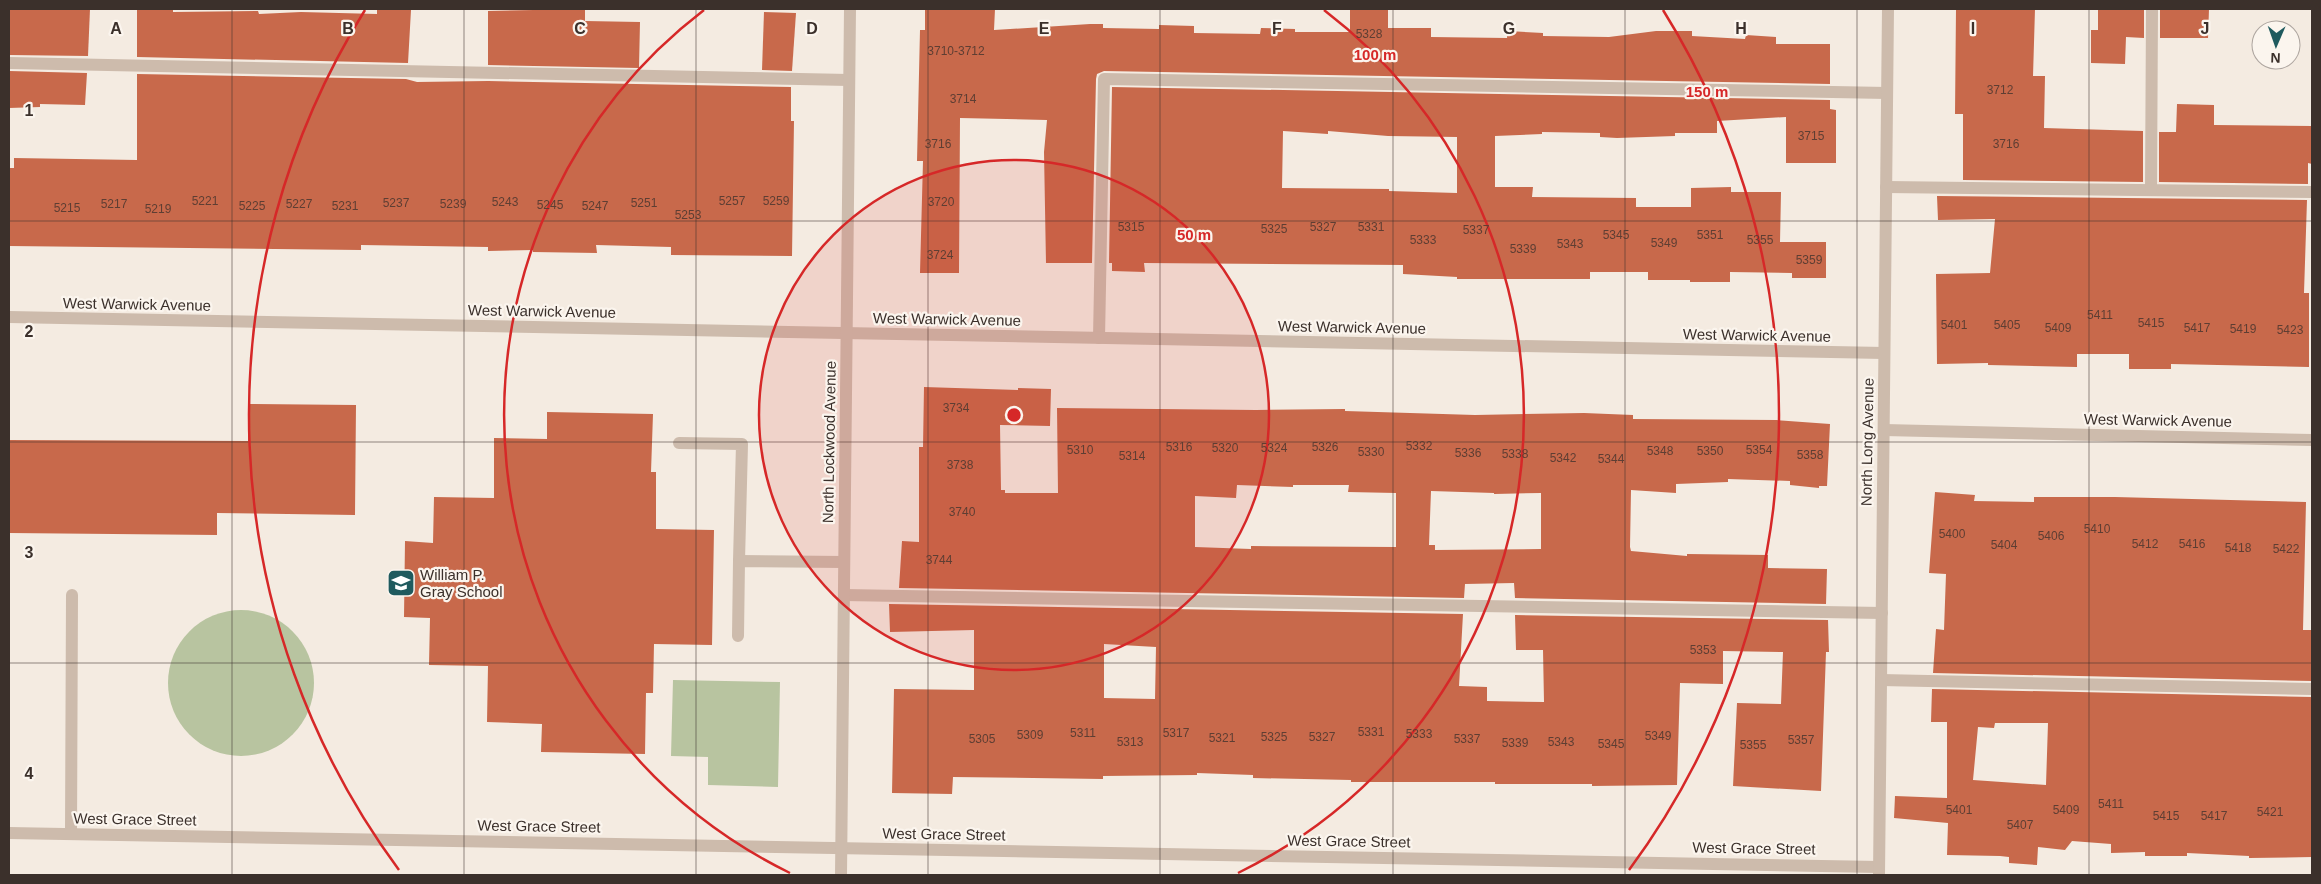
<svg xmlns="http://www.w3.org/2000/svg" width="2321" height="884" font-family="Helvetica,sans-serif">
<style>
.green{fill:#b8c4a0}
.building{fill:#c8694b;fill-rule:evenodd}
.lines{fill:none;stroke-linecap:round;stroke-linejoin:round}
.lane{stroke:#cdbbac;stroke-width:12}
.street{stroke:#cdbbac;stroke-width:12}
.grid{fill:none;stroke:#3b302b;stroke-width:1;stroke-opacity:0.55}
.ring{fill:none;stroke:#d62828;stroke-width:2.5}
.labels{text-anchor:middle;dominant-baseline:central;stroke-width:4.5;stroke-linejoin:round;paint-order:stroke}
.number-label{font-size:12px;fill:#5e3e33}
.street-label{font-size:15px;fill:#3b302b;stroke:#fbf5ee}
.poi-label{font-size:15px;fill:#3b302b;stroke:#fbf5ee;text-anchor:start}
.grid-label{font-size:16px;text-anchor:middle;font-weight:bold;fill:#3b302b;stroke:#fbf5ee;stroke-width:4.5;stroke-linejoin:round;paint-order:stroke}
.centre{fill:#d62828;stroke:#fbf5ee;stroke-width:2.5}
.ring-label{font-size:15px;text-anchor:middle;font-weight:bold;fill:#d62828;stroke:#fbf5ee;stroke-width:4.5;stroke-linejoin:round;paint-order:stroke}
</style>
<rect width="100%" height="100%" fill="#f4ebe1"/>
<g class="green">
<circle cx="241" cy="683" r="73"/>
<polygon points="673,680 780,682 778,787 708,785 708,757 671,756"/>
</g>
<g class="building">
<polygon points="9,9 90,9 88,56 9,55"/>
<polygon points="137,9 173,9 173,12 258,11 259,14 301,12 377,14 377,9 411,10 408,63 137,57"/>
<polygon points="585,9 585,21 640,22 639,68 488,65 488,11"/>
<polygon points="925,9 995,9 994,30 1090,24 1103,24 1103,28 1159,29 1159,25 1194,26 1194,33 1260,34 1261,28 1295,29 1295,32 1350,32 1350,9 1388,9 1388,28 1431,28 1431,37 1507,38 1508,31 1543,33 1543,36 1609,37 1656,31 1692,31 1692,36 1745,39 1746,35 1776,37 1776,44 1830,44 1830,84 1104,71 1097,74 1096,79 1092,263 1046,263 1044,152 1047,120 960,118 959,273 920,273 923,161 917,161 920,30 925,30"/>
<polygon points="1956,9 2035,9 2033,76 2045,76 2044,128 2143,131 2143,182 1963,180 1963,114 1955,114"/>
<polygon points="2098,9 2144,9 2144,38 2126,37 2125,64 2091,63 2091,30 2098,30"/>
<polygon points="2160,9 2209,9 2208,38 2160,38"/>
<polygon points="764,12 796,13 792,71 762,70"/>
<polygon points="9,71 87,73 85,105 40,104 40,107 9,108"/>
<polygon points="137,74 406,79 417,82 488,81 791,87 791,121 794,121 792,256 671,255 671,247 596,245 597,253 533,252 533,250 488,251 488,247 361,245 361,250 9,246 9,168 14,168 14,158 137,160"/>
<path d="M1112 87 1830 100V109L1836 110V163H1786V117L1717 121V133H1675V136L1617 138 1600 137V133L1542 132V134L1495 136V187H1533L1532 197 1636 198V207H1691V188L1731 187V192H1781L1780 242H1826V278H1792V273L1730 272V282H1690V280H1648V272H1590V279H1457V277L1403 274V265L1144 263 1145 272 1112 271V263H1109ZM1283 131 1328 134V131L1388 136 1457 137V193L1389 191V189L1282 188Z"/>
<polygon points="2177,104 2214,105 2214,125 2312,126 2312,164 2308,163 2308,184 2159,182 2159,132 2176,132"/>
<polygon points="1937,196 2307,200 2304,293 2309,293 2309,367 2171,364 2171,369 2129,369 2129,354 2077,354 2077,367 1988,365 1988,363 1937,364 1936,274 1990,273 1995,219 1938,220"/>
<path d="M924 387 1018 390V388L1051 389 1050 426 1000 425 1001 490H1005V493H1058L1057 408 1256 410 1345 409V411L1475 415 1584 413 1633 415V419L1776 420 1830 424 1827 486H1819V488L1790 485V481L1728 479V482L1676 484V493L1631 490 1630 547 1631 551 1687 556V554L1768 555V568L1827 569 1826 604 1515 598 1514 583 1465 584 1464 598 899 588 902 541 919 542V447H923ZM1237 485 1293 487V485H1349L1348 492 1396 493V547L1251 546V549L1195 547V496L1236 498ZM1431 491 1494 493V494L1541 493V549L1435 550V545H1429Z"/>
<polygon points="249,404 356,405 355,515 217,513 217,535 9,533 9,440 248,441"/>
<polygon points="547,412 653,414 651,472 656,472 656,529 714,530 712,645 654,644 653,693 646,693 645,754 541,752 542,724 487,722 488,666 429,665 430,618 404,617 405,541 433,543 434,497 494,498 494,438 547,439"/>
<polygon points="1935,492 1975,495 1974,501 2034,502 2034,497 2115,497 2306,502 2303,630 2312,630 2312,681 1933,673 1936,629 1944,630 1946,574 1929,573"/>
<path d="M889 604 1463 614 1459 686 1487 687V701L1544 702 1543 650H1516L1515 615 1828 620 1829 652H1826L1821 791 1733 786 1737 703 1781 704 1783 652 1723 651V684L1680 683 1677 785 1592 786V784H1495V782H1351V780L1253 778V775L1197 773V775L1103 776V779L953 777 952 794 892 793 894 689 974 690V630L890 632ZM1104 644 1156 647 1155 699 1104 698Z"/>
<path d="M1932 689 2312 697V857L2249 858V856L2187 853V856H2145V852L2111 853V844L2072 841 2065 850 2038 847 2037 865 2009 863V857L2000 856 1947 855 1948 823 1894 818 1895 796 1947 798V722H1931ZM1995 723H2048L2046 785 1973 780 1978 727 1994 728Z"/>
</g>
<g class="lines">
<g class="lane">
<polyline points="9,63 849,80"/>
<polyline points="1886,187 2312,192"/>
<polyline points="2151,190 2152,9"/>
<polyline points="1099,338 1104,79 1887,93"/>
<polyline points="679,443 742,444 739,561"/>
<polyline points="844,595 1882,613"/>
<polyline points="738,636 739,561 844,562"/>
<polyline points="1881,680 2312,689"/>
<polyline points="71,834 72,595"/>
</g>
<g class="street">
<polyline points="9,317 1884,353"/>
<polyline points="1884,430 2312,440"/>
<polyline points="9,833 1879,867"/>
<polyline points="841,875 850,9"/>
<polyline points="1879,875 1888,9"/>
</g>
</g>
<path class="grid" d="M232 9V875M464 9V875M696 9V875M928 9V875M1160 9V875M1393 9V875M1625 9V875M1857 9V875M2089 9V875M9 221H2312M9 442H2312M9 663H2312"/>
<circle cx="1014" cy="415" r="255" fill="#d62828" fill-opacity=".12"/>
<g class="ring">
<circle cx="1014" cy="415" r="255"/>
<path d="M790 873A510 510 0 0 1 704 10M1324 10A510 510 0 0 1 1238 873"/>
<path d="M399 870A765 765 0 0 1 365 10M1663 10A765 765 0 0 1 1629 870"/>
</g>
<defs>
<symbol id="school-square" viewBox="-11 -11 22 22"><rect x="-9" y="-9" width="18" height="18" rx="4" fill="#1f5a5e" stroke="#fbf5ee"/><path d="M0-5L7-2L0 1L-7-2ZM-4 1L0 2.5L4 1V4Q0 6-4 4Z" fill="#fff"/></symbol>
</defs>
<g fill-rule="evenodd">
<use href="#school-square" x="385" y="567" width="32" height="32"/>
</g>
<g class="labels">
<g class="number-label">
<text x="1369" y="34">5328</text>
<text x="956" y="51">3710-3712</text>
<text x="2000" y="90">3712</text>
<text x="963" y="99">3714</text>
<text x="1811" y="136">3715</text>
<text x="938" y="144">3716</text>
<text x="2006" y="144">3716</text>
<text x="205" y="201">5221</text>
<text x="732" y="201">5257</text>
<text x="776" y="201">5259</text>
<text x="505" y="202">5243</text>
<text x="941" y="202">3720</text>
<text x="396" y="203">5237</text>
<text x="644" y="203">5251</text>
<text x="114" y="204">5217</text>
<text x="299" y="204">5227</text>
<text x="453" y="204">5239</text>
<text x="550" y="205">5245</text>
<text x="252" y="206">5225</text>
<text x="345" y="206">5231</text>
<text x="595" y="206">5247</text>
<text x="67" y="208">5215</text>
<text x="158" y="209">5219</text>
<text x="688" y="215">5253</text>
<text x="1131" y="227">5315</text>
<text x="1323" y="227">5327</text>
<text x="1371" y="227">5331</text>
<text x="1274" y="229">5325</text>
<text x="1476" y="230">5337</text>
<text x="1616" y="235">5345</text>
<text x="1710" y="235">5351</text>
<text x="1423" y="240">5333</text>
<text x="1760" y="240">5355</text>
<text x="1664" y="243">5349</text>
<text x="1570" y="244">5343</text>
<text x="1523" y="249">5339</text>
<text x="940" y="255">3724</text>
<text x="1809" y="260">5359</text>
<text x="2100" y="315">5411</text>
<text x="2151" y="323">5415</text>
<text x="1954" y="325">5401</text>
<text x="2007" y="325">5405</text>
<text x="2058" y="328">5409</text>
<text x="2197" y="328">5417</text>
<text x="2243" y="329">5419</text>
<text x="2290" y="330">5423</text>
<text x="956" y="408">3734</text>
<text x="1419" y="446">5332</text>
<text x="1179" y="447">5316</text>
<text x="1325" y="447">5326</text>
<text x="1225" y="448">5320</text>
<text x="1274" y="448">5324</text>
<text x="1080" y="450">5310</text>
<text x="1759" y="450">5354</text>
<text x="1660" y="451">5348</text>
<text x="1710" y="451">5350</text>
<text x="1371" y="452">5330</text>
<text x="1468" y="453">5336</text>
<text x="1515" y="454">5338</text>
<text x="1810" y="455">5358</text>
<text x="1132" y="456">5314</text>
<text x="1563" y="458">5342</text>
<text x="1611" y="459">5344</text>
<text x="960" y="465">3738</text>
<text x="962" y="512">3740</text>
<text x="2097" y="529">5410</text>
<text x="1952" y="534">5400</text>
<text x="2051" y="536">5406</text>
<text x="2145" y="544">5412</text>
<text x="2192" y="544">5416</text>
<text x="2004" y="545">5404</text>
<text x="2238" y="548">5418</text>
<text x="2286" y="549">5422</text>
<text x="939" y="560">3744</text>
<text x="1703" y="650">5353</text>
<text x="1371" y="732">5331</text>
<text x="1083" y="733">5311</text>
<text x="1176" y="733">5317</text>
<text x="1419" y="734">5333</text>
<text x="1030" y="735">5309</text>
<text x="1658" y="736">5349</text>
<text x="1274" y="737">5325</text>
<text x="1322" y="737">5327</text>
<text x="1222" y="738">5321</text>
<text x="982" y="739">5305</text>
<text x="1467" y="739">5337</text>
<text x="1801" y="740">5357</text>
<text x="1130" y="742">5313</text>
<text x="1561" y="742">5343</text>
<text x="1515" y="743">5339</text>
<text x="1611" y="744">5345</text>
<text x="1753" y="745">5355</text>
<text x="2111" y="804">5411</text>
<text x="1959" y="810">5401</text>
<text x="2066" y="810">5409</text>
<text x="2270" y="812">5421</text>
<text x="2166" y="816">5415</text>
<text x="2214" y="816">5417</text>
<text x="2020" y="825">5407</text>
</g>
<g class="street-label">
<text transform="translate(137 304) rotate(1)">West Warwick Avenue</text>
<text transform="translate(542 311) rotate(1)">West Warwick Avenue</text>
<text transform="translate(947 319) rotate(1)">West Warwick Avenue</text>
<text transform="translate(1352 327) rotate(1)">West Warwick Avenue</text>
<text transform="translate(1757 335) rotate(1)">West Warwick Avenue</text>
<text transform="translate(2158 420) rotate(1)">West Warwick Avenue</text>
<text transform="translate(829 442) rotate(-89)">North Lockwood Avenue</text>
<text transform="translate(1867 442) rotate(-89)">North Long Avenue</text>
<text transform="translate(135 819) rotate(1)">West Grace Street</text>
<text transform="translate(539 826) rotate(1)">West Grace Street</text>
<text transform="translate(944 834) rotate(1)">West Grace Street</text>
<text transform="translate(1349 841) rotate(1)">West Grace Street</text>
<text transform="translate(1754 848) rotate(1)">West Grace Street</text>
</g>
<g class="poi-label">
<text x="420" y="574">William P.<tspan x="420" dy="17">Gray School</tspan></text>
</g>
</g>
<g class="grid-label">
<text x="116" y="34">A</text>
<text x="348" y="34">B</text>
<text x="580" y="34">C</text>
<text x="812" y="34">D</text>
<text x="1044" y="34">E</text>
<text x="1277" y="34">F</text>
<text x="1509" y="34">G</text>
<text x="1741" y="34">H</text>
<text x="1973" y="34">I</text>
<text x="2205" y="34">J</text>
<text x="29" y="116">1</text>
<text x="29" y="337">2</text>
<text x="29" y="558">3</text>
<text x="29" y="779">4</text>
</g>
<circle cx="1014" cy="415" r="8" class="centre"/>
<g class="ring-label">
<text x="1375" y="60">100 m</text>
<text x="1707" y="97">150 m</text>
<text x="1194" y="240">50 m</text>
</g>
<rect width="2321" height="884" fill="none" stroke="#3b302b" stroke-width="20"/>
<g transform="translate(2276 45) rotate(182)"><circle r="24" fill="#fbf5ee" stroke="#aea6a0"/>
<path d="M0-4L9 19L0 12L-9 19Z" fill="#1f5a5e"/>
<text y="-8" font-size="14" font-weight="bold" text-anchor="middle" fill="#3b302b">N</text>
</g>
</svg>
